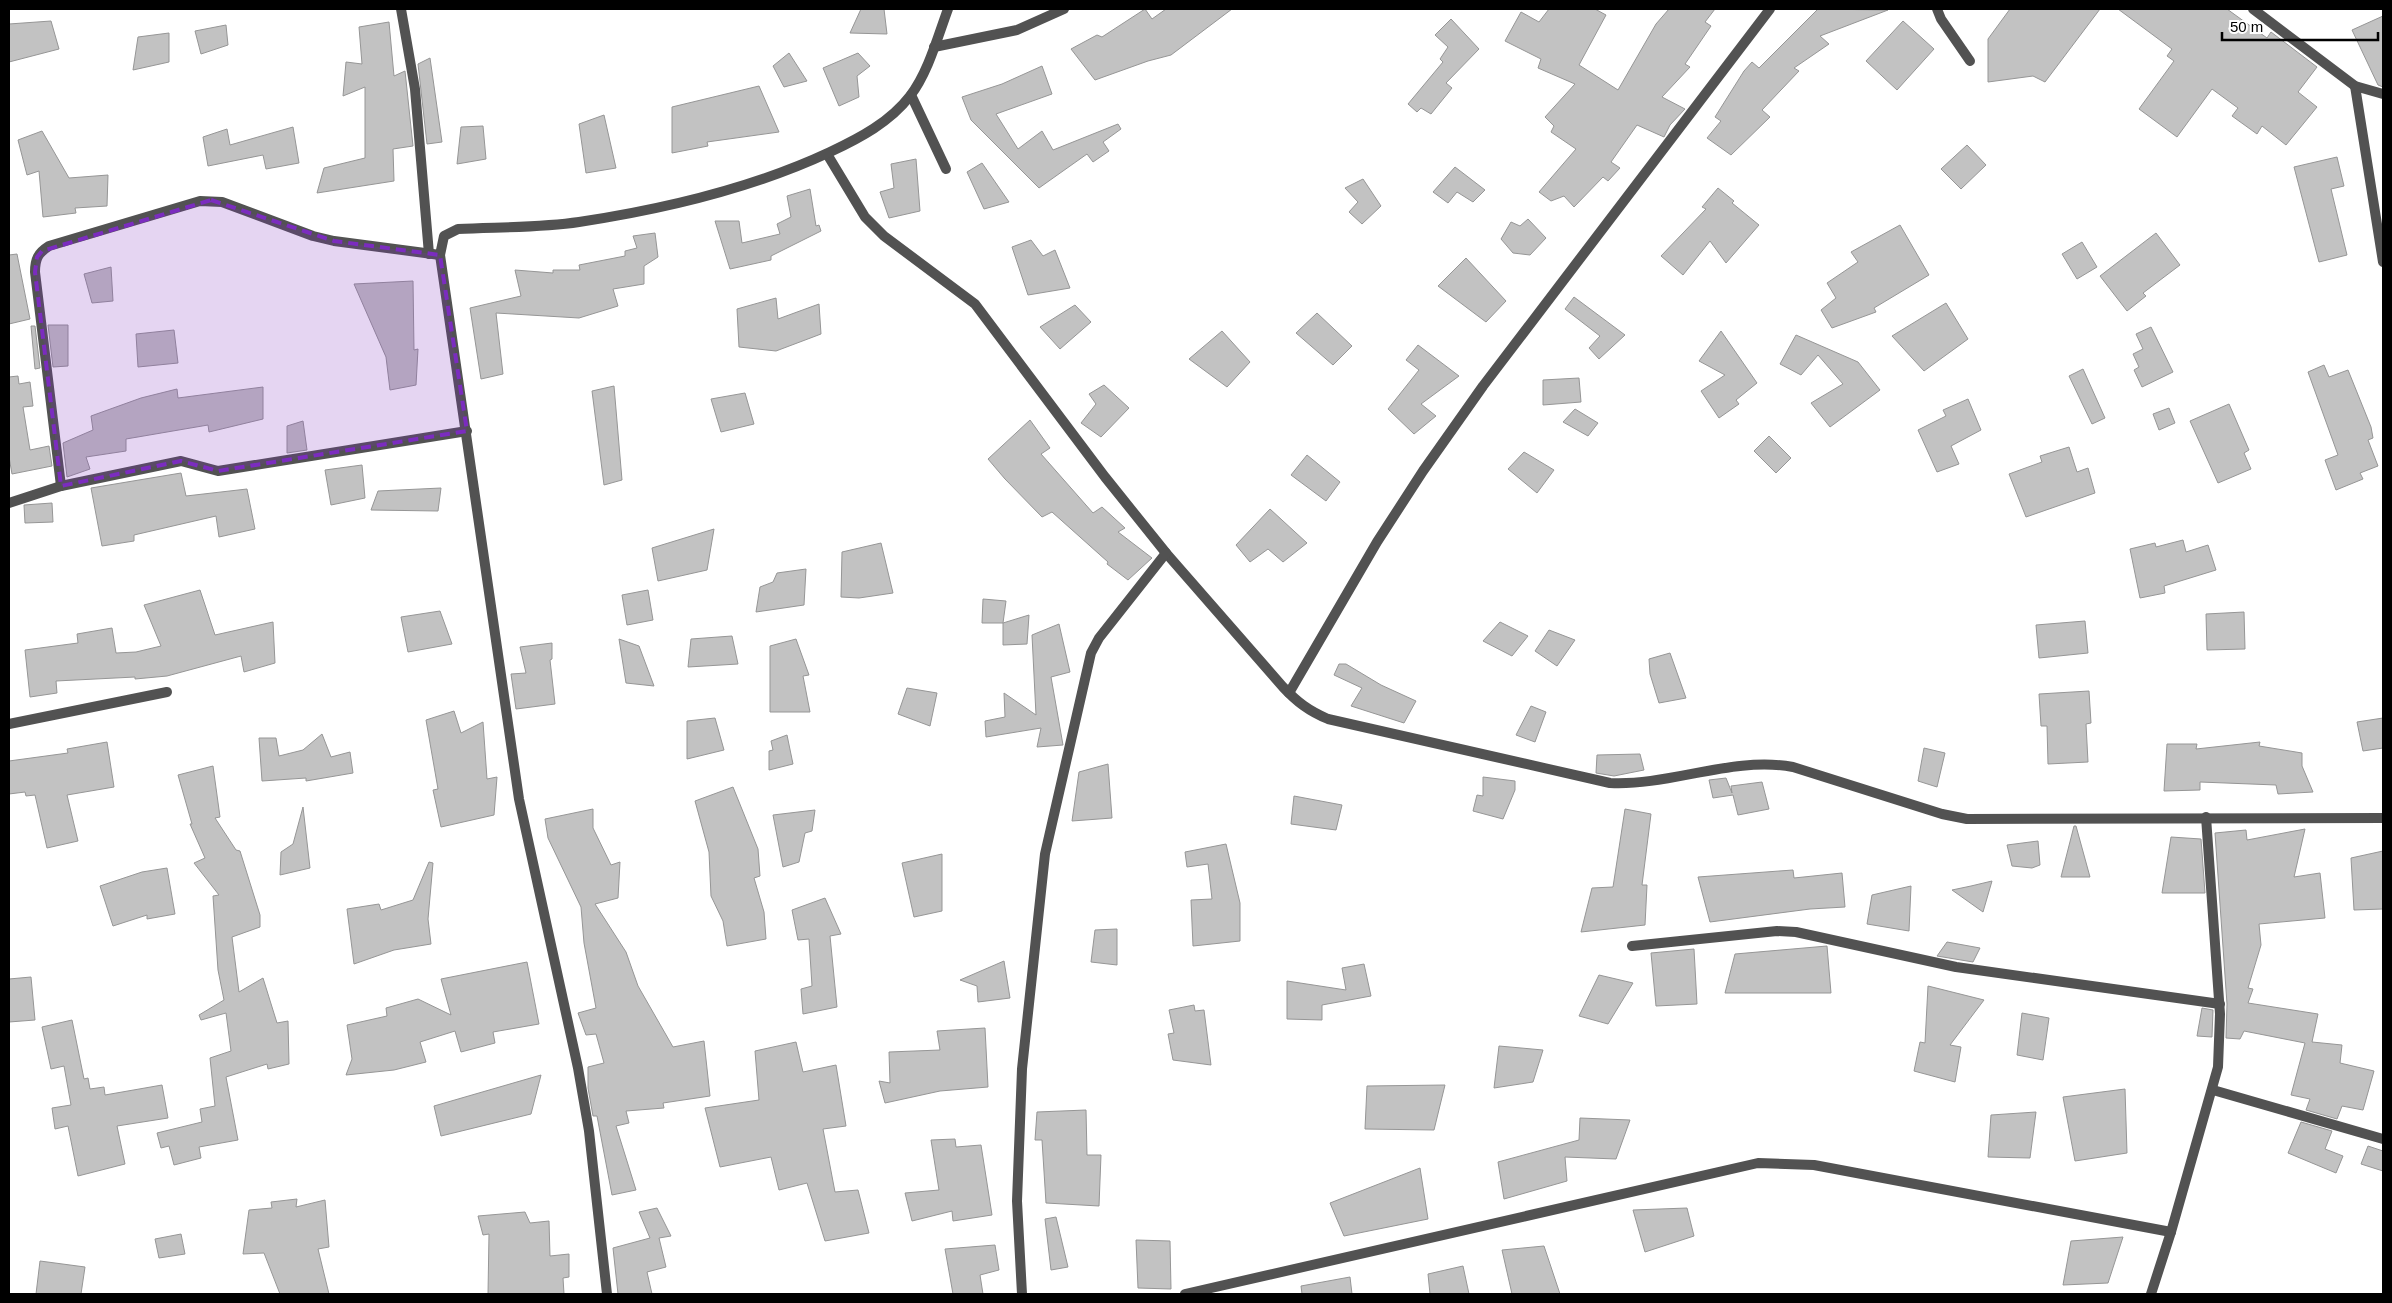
<svg xmlns="http://www.w3.org/2000/svg" width="2392" height="1303" font-family="Arial,sans-serif">
<style>
.building{fill:#c2c2c2;stroke:#969696}
.lines{fill:none;stroke-linecap:round;stroke-linejoin:round}
.minor{stroke:#525252;stroke-width:10}
.marked{fill:#7b2cbf;fill-opacity:0.2;stroke:#7b2cbf;stroke-width:4;stroke-dasharray:10 6;stroke-linejoin:round}
</style>
<rect width="100%" height="100%" fill="#fff"/>
<g class="building">
<polygon points="861,9 884,9 887,34 850,33"/>
<polygon points="1145,9 1152,19 1166,9 1232,9 1171,55 1148,61 1095,80 1071,49 1097,35 1102,37"/>
<polygon points="1549,9 1595,9 1606,15 1579,65 1618,90 1656,24 1669,9 1715,9 1705,22 1711,26 1685,64 1690,67 1662,97 1685,109 1670,125 1664,137 1637,125 1611,162 1620,168 1608,181 1603,177 1574,207 1564,196 1551,201 1539,192 1576,149 1551,132 1554,126 1545,117 1575,84 1538,68 1541,59 1505,41 1521,12 1539,22"/>
<polygon points="1818,9 1888,10 1820,36 1829,44 1794,68 1799,71 1762,110 1770,117 1731,155 1707,138 1721,121 1715,117 1744,71 1752,62 1759,68"/>
<polygon points="2010,9 2100,9 2045,82 2033,76 1988,82 1988,39"/>
<polygon points="2118,9 2227,9 2267,38 2271,32 2317,67 2298,92 2317,107 2286,145 2262,126 2257,134 2232,116 2238,108 2212,89 2177,137 2139,109 2174,61 2167,56 2172,49"/>
<polygon points="2383,16 2383,87 2378,85 2352,30"/>
<polygon points="1451,19 1479,49 1446,83 1452,88 1431,114 1421,108 1417,112 1408,104 1443,62 1440,59 1448,47 1435,35"/>
<polygon points="51,21 59,49 9,62 9,24"/>
<polygon points="1903,21 1934,49 1897,90 1866,61"/>
<polygon points="389,22 394,76 405,71 413,146 393,149 394,181 317,193 324,168 365,158 365,87 343,96 346,62 362,64 359,27"/>
<polygon points="226,25 228,45 201,54 195,31"/>
<polygon points="169,33 169,62 133,70 138,37"/>
<polygon points="789,53 807,81 784,87 773,66"/>
<polygon points="858,53 870,66 857,76 859,97 839,106 823,68"/>
<polygon points="430,58 442,142 427,144 418,64"/>
<polygon points="1042,66 1052,94 996,114 1018,149 1042,131 1053,150 1118,124 1121,129 1103,142 1109,151 1093,162 1087,154 1039,188 971,120 962,97 1002,84"/>
<polygon points="759,86 779,132 707,142 708,146 672,153 672,107"/>
<polygon points="604,115 616,168 586,173 579,124"/>
<polygon points="483,126 486,159 457,164 461,127"/>
<polygon points="293,127 299,163 266,169 263,155 208,166 203,137 227,129 230,145"/>
<polygon points="42,131 69,178 108,175 107,206 75,208 76,213 43,217 39,171 27,175 18,140"/>
<polygon points="1967,145 1986,165 1961,189 1941,169"/>
<polygon points="2337,157 2344,186 2331,189 2347,255 2319,262 2294,167"/>
<polygon points="916,159 920,211 889,218 880,192 894,188 891,164"/>
<polygon points="982,163 1009,202 984,209 967,172"/>
<polygon points="1455,167 1485,190 1473,202 1457,192 1448,203 1433,192"/>
<polygon points="1363,179 1381,206 1362,224 1349,212 1358,202 1345,188"/>
<polygon points="1718,188 1734,201 1732,203 1759,225 1726,263 1710,241 1683,275 1661,256 1706,209 1702,207"/>
<polygon points="810,189 816,226 819,225 821,231 771,256 771,260 730,269 715,221 739,221 742,243 780,234 777,224 791,217 787,196"/>
<polygon points="1528,219 1546,238 1530,255 1513,253 1501,239 1511,222 1520,226"/>
<polygon points="1900,225 1929,275 1874,308 1876,312 1832,328 1821,310 1836,298 1827,283 1858,262 1851,252"/>
<polygon points="655,233 658,257 644,266 644,284 613,289 618,306 579,318 496,313 503,374 481,379 470,308 521,296 515,270 553,273 553,270 580,270 579,265 625,256 625,251 637,248 633,236"/>
<polygon points="2156,233 2180,265 2143,293 2146,296 2127,311 2100,276"/>
<polygon points="1031,240 1043,256 1055,250 1070,288 1028,295 1012,247"/>
<polygon points="2082,242 2097,267 2077,279 2062,254"/>
<polygon points="17,254 30,319 9,324 9,255"/>
<polygon points="1466,258 1506,301 1486,322 1438,286"/>
<polygon points="111,267 113,301 92,303 84,274"/>
<polygon points="413,281 414,350 418,349 416,385 390,390 386,357 354,284"/>
<polygon points="1574,297 1625,335 1599,359 1589,348 1600,336 1565,309"/>
<polygon points="776,298 778,319 819,304 821,334 776,351 739,347 737,309"/>
<polygon points="1946,303 1968,339 1924,371 1892,336"/>
<polygon points="1075,305 1091,322 1060,349 1040,327"/>
<polygon points="1317,313 1352,346 1333,365 1296,333"/>
<polygon points="48,325 68,325 68,366 53,367"/>
<polygon points="31,326 35,326 40,368 35,369"/>
<polygon points="2151,327 2173,372 2142,387 2134,370 2139,367 2133,354 2143,349 2136,334"/>
<polygon points="174,330 178,363 138,367 136,334"/>
<polygon points="1222,331 1250,362 1227,387 1189,359"/>
<polygon points="1721,331 1757,383 1736,400 1739,404 1719,418 1701,391 1725,375 1699,361"/>
<polygon points="1796,335 1858,362 1880,390 1830,427 1811,403 1843,384 1818,355 1801,375 1780,364"/>
<polygon points="1418,345 1459,376 1421,404 1436,416 1414,434 1388,409 1419,370 1406,360"/>
<polygon points="2324,365 2329,377 2348,370 2371,427 2373,438 2368,440 2378,466 2360,473 2363,479 2336,490 2325,460 2338,455 2308,372"/>
<polygon points="2083,369 2105,418 2092,424 2069,376"/>
<polygon points="18,376 19,384 30,382 33,406 23,407 30,450 49,446 52,466 12,474 9,457 9,377"/>
<polygon points="1579,378 1581,402 1543,405 1543,380"/>
<polygon points="1104,385 1129,408 1101,437 1081,423 1096,404 1089,394"/>
<polygon points="614,386 622,480 604,485 592,391"/>
<polygon points="263,387 263,419 209,432 208,425 126,439 126,451 86,457 90,469 67,477 63,443 93,430 91,416 141,398 177,389 178,398"/>
<polygon points="745,393 754,424 721,432 711,399"/>
<polygon points="1968,399 1981,430 1951,446 1959,464 1937,472 1918,430 1946,416 1943,410"/>
<polygon points="2229,404 2249,450 2244,453 2251,469 2218,483 2190,421"/>
<polygon points="2169,408 2175,423 2159,430 2153,414"/>
<polygon points="1575,409 1598,423 1588,436 1563,422"/>
<polygon points="1030,420 1050,448 1041,454 1093,513 1102,507 1125,528 1118,532 1152,558 1128,580 1107,564 1108,562 1052,512 1042,517 1005,479 988,459"/>
<polygon points="303,421 307,450 287,453 287,426"/>
<polygon points="1769,436 1791,458 1776,473 1754,451"/>
<polygon points="2069,447 2077,472 2088,468 2095,493 2026,517 2009,474 2042,462 2040,456"/>
<polygon points="1524,452 1554,470 1537,493 1508,469"/>
<polygon points="1307,455 1340,482 1326,501 1291,475"/>
<polygon points="362,465 365,498 331,505 325,470"/>
<polygon points="181,473 186,496 247,489 255,529 219,537 216,516 134,535 134,541 102,546 91,488"/>
<polygon points="441,488 438,511 371,510 378,491"/>
<polygon points="52,503 53,522 25,523 24,505"/>
<polygon points="1270,509 1307,543 1283,562 1268,549 1250,562 1236,545"/>
<polygon points="714,529 707,570 658,581 652,548"/>
<polygon points="2183,540 2186,552 2208,545 2216,570 2164,586 2165,593 2140,598 2130,549 2155,543 2156,547"/>
<polygon points="881,543 893,593 859,598 841,597 842,552"/>
<polygon points="806,569 804,605 756,612 760,587 773,582 777,573"/>
<polygon points="200,590 215,635 273,622 275,663 244,672 241,656 167,676 135,679 135,677 56,681 57,693 30,697 25,650 78,643 77,634 112,628 116,653 136,652 161,646 144,605"/>
<polygon points="648,590 653,620 627,625 622,595"/>
<polygon points="983,599 1006,601 1003,623 982,623"/>
<polygon points="440,611 452,644 408,652 401,617"/>
<polygon points="2244,612 2245,649 2207,650 2206,614"/>
<polygon points="1029,615 1027,644 1003,645 1003,623"/>
<polygon points="2085,621 2088,653 2039,658 2036,625"/>
<polygon points="1500,622 1528,636 1512,656 1483,641"/>
<polygon points="1059,624 1070,672 1051,677 1063,745 1037,747 1041,728 986,737 985,721 1005,717 1004,693 1036,715 1032,635"/>
<polygon points="1549,630 1575,640 1557,666 1535,651"/>
<polygon points="732,636 738,664 688,667 691,639"/>
<polygon points="619,639 639,646 654,686 626,683"/>
<polygon points="796,639 809,675 803,676 810,712 770,712 770,646"/>
<polygon points="552,643 552,659 550,660 555,704 516,709 511,674 526,673 520,647"/>
<polygon points="1670,653 1686,698 1659,703 1650,674 1649,659"/>
<polygon points="1339,664 1346,664 1381,685 1416,701 1404,723 1351,706 1362,688 1334,675"/>
<polygon points="907,688 937,693 930,726 898,714"/>
<polygon points="2089,691 2091,723 2086,724 2088,762 2048,764 2047,726 2041,726 2039,694"/>
<polygon points="1531,706 1546,712 1535,742 1516,735"/>
<polygon points="454,711 461,733 483,722 487,779 497,777 494,815 441,827 433,790 438,789 426,720"/>
<polygon points="715,718 724,750 687,759 687,721"/>
<polygon points="2383,718 2383,748 2363,751 2357,722"/>
<polygon points="322,734 331,757 350,752 353,773 306,781 306,778 262,781 259,738 276,738 279,756 303,750"/>
<polygon points="787,735 793,764 769,770 769,751 773,750 771,741"/>
<polygon points="107,742 114,787 67,795 78,841 47,848 35,795 26,796 25,792 9,794 9,761 68,753 67,749"/>
<polygon points="2260,742 2259,746 2302,753 2302,766 2313,792 2278,794 2276,785 2200,782 2200,790 2164,791 2167,744 2197,744 2196,749"/>
<polygon points="1924,748 1945,753 1937,787 1918,781"/>
<polygon points="1640,754 1644,770 1614,776 1596,773 1597,755"/>
<polygon points="1108,764 1112,818 1072,821 1079,772"/>
<polygon points="213,766 220,817 215,818 236,850 240,851 260,915 260,927 232,937 239,992 263,978 277,1023 288,1021 289,1064 268,1069 267,1064 226,1077 238,1140 199,1147 201,1158 174,1165 169,1146 161,1148 157,1133 202,1122 200,1109 215,1106 210,1058 231,1051 226,1013 201,1020 199,1015 224,1000 218,970 213,896 219,895 194,863 205,858 190,824 192,824 178,775"/>
<polygon points="1483,777 1515,781 1515,790 1503,819 1473,811 1477,795 1483,796"/>
<polygon points="1726,778 1732,793 1731,786 1762,782 1769,809 1738,815 1733,795 1713,798 1709,780"/>
<polygon points="733,787 758,849 760,876 754,878 764,912 766,939 727,946 723,921 711,896 709,852 695,801"/>
<polygon points="1294,796 1342,805 1336,830 1291,824"/>
<polygon points="303,807 310,868 280,875 281,852 293,844"/>
<polygon points="593,809 593,828 611,865 620,862 618,898 595,904 626,952 638,986 673,1047 704,1041 710,1096 663,1103 664,1108 626,1111 629,1123 616,1126 636,1190 612,1195 597,1116 593,1116 588,1088 588,1067 604,1063 596,1034 586,1035 578,1013 596,1008 584,943 581,907 548,838 545,819"/>
<polygon points="1625,809 1651,814 1642,885 1647,885 1645,925 1581,932 1592,888 1613,887"/>
<polygon points="815,810 812,831 805,833 799,862 783,867 773,815"/>
<polygon points="2074,826 2076,826 2090,877 2061,877"/>
<polygon points="2305,829 2294,877 2320,873 2325,918 2259,924 2261,945 2248,988 2253,989 2248,1003 2318,1014 2312,1042 2342,1045 2340,1063 2374,1071 2363,1110 2342,1106 2337,1119 2306,1110 2310,1099 2291,1095 2305,1043 2244,1031 2240,1039 2226,1038 2227,1004 2215,833 2246,830 2247,840"/>
<polygon points="2171,837 2201,839 2205,893 2162,893"/>
<polygon points="2038,841 2040,865 2032,868 2012,866 2007,845"/>
<polygon points="1226,844 1240,903 1240,941 1193,946 1191,900 1212,899 1208,864 1187,867 1185,852"/>
<polygon points="2383,851 2383,909 2354,910 2351,858"/>
<polygon points="942,854 942,911 914,917 902,863"/>
<polygon points="429,862 433,863 428,919 431,944 394,950 354,964 347,909 379,904 381,910 413,900"/>
<polygon points="167,868 175,914 147,919 147,915 113,926 100,886 142,872"/>
<polygon points="1793,870 1794,878 1842,873 1845,907 1810,909 1710,922 1698,877"/>
<polygon points="1992,881 1983,912 1952,890 1971,886"/>
<polygon points="1911,886 1909,931 1867,924 1872,895"/>
<polygon points="825,898 841,934 830,936 837,1007 803,1014 801,989 812,986 809,939 798,940 792,910"/>
<polygon points="1117,929 1117,965 1091,962 1095,930"/>
<polygon points="1947,942 1980,948 1973,962 1937,956"/>
<polygon points="1827,946 1831,993 1725,993 1735,954"/>
<polygon points="1694,949 1697,1004 1656,1006 1651,953"/>
<polygon points="1004,961 1010,998 978,1002 977,986 960,980"/>
<polygon points="527,962 539,1024 493,1032 495,1043 461,1052 455,1031 420,1042 426,1062 394,1070 346,1075 352,1059 347,1025 387,1016 386,1008 418,999 451,1015 441,979"/>
<polygon points="1364,964 1371,996 1322,1005 1322,1020 1287,1019 1287,981 1346,990 1342,968"/>
<polygon points="1599,975 1633,983 1608,1024 1579,1016"/>
<polygon points="31,977 35,1020 9,1022 9,979"/>
<polygon points="1928,986 1984,1000 1950,1045 1961,1047 1955,1082 1914,1071 1920,1042 1925,1043"/>
<polygon points="1194,1005 1195,1011 1204,1010 1211,1065 1173,1060 1168,1034 1174,1033 1169,1010"/>
<polygon points="2202,1008 2213,1010 2212,1037 2197,1036"/>
<polygon points="2022,1013 2049,1018 2043,1060 2017,1055"/>
<polygon points="72,1020 84,1079 88,1078 90,1089 104,1087 105,1095 162,1085 168,1118 117,1126 125,1164 78,1176 68,1126 55,1129 52,1108 71,1105 64,1066 51,1069 42,1027"/>
<polygon points="985,1028 988,1087 940,1091 885,1103 879,1081 890,1083 889,1052 940,1050 937,1031"/>
<polygon points="796,1042 803,1072 836,1065 846,1126 823,1129 835,1192 858,1190 869,1233 825,1241 807,1183 779,1190 771,1157 720,1167 705,1108 759,1100 755,1051"/>
<polygon points="1499,1046 1543,1050 1533,1082 1494,1088"/>
<polygon points="541,1075 531,1114 441,1136 434,1106"/>
<polygon points="1445,1085 1434,1130 1365,1129 1367,1086"/>
<polygon points="2125,1089 2127,1153 2075,1161 2063,1097"/>
<polygon points="1086,1110 1087,1155 1101,1155 1099,1206 1046,1203 1042,1140 1035,1140 1037,1112"/>
<polygon points="2036,1112 2030,1158 1988,1157 1991,1115"/>
<polygon points="1580,1118 1630,1120 1616,1159 1565,1157 1567,1181 1504,1199 1498,1162 1579,1140"/>
<polygon points="2301,1122 2332,1131 2325,1149 2343,1156 2336,1173 2288,1153"/>
<polygon points="955,1139 956,1147 981,1145 992,1215 953,1221 952,1211 912,1221 905,1193 939,1190 931,1140"/>
<polygon points="2368,1146 2383,1151 2383,1171 2361,1164"/>
<polygon points="1420,1168 1428,1219 1344,1236 1330,1203"/>
<polygon points="297,1199 296,1207 325,1200 329,1247 318,1249 329,1294 280,1294 264,1253 243,1254 249,1210 272,1208 271,1202"/>
<polygon points="657,1208 671,1236 659,1238 666,1267 647,1272 652,1294 618,1294 613,1248 650,1238 639,1212"/>
<polygon points="1687,1208 1694,1236 1645,1252 1633,1210"/>
<polygon points="525,1212 530,1223 549,1221 550,1256 569,1254 569,1277 563,1278 564,1294 488,1294 489,1234 483,1235 478,1216"/>
<polygon points="1056,1217 1068,1267 1051,1270 1045,1219"/>
<polygon points="181,1234 185,1254 159,1258 155,1239"/>
<polygon points="2123,1237 2108,1283 2063,1285 2071,1241"/>
<polygon points="1136,1240 1170,1241 1171,1289 1138,1288"/>
<polygon points="995,1245 999,1270 980,1275 983,1294 953,1294 945,1249"/>
<polygon points="1544,1246 1560,1294 1512,1294 1502,1250"/>
<polygon points="40,1261 85,1267 81,1294 36,1294"/>
<polygon points="1463,1266 1469,1294 1430,1294 1428,1274"/>
<polygon points="1350,1277 1352,1294 1302,1294 1301,1286"/>
</g>
<g class="lines">
<g class="minor">
<polyline points="401,9 415,89 429,254"/>
<polyline points="1937,9 1941,19 1970,61"/>
<polyline points="2253,9 2355,86 2383,94"/>
<polyline points="934,47 1017,30 1064,9"/>
<polyline points="2355,86 2383,262"/>
<polyline points="911,95 946,169"/>
<path d="M827 154 865 217 884 236 975 304 1105 477 1166 553 1283 687C1297 702 1309 711 1328 719L1610 783C1671 786 1732 756 1793 767L1942 814 1967 819 2383 818"/>
<path d="M61 486 35 272C35 259 38 253 49 246L200 201 222 202 313 236 334 241 440 255"/>
<polyline points="9,503 61,486 181,461 218,471 467,431"/>
<polyline points="1289,693 1377,542 1423,471 1483,386 1770,9"/>
<polyline points="9,724 167,692"/>
<polyline points="1632,946 1777,931 1796,932 1956,967 2220,1004"/>
<polyline points="2213,1090 2383,1139"/>
<path d="M607 1294 589 1131 578 1068 519 799 440 255 444 236 458 229C498 227 539 228 579 222 665 209 751 189 830 152 860 138 890 122 910 96 928 73 938 36 948 9"/>
<polyline points="1022,1294 1017,1201 1022,1069 1045,854 1091,653 1099,638 1166,553"/>
<polyline points="1185,1294 1758,1163 1814,1165 2171,1232"/>
<polyline points="2151,1294 2171,1232 2218,1067 2220,1014 2206,817"/>
</g>
</g>
<path class="marked" d="M211 200 334 241 440 255 467 431 218 471 181 461 61 486 35 272 37 257 42 251Z"/>
<rect width="2392" height="1303" fill="none" stroke="#000000" stroke-width="20"/>
<path d="M2222 32v8h156v-8" fill="none" stroke="#000000" stroke-width="2.5"/>
<text x="2230" y="32" font-size="15" fill="#000000" stroke="#ffffff" stroke-width="4" paint-order="stroke">50 m</text>
</svg>
